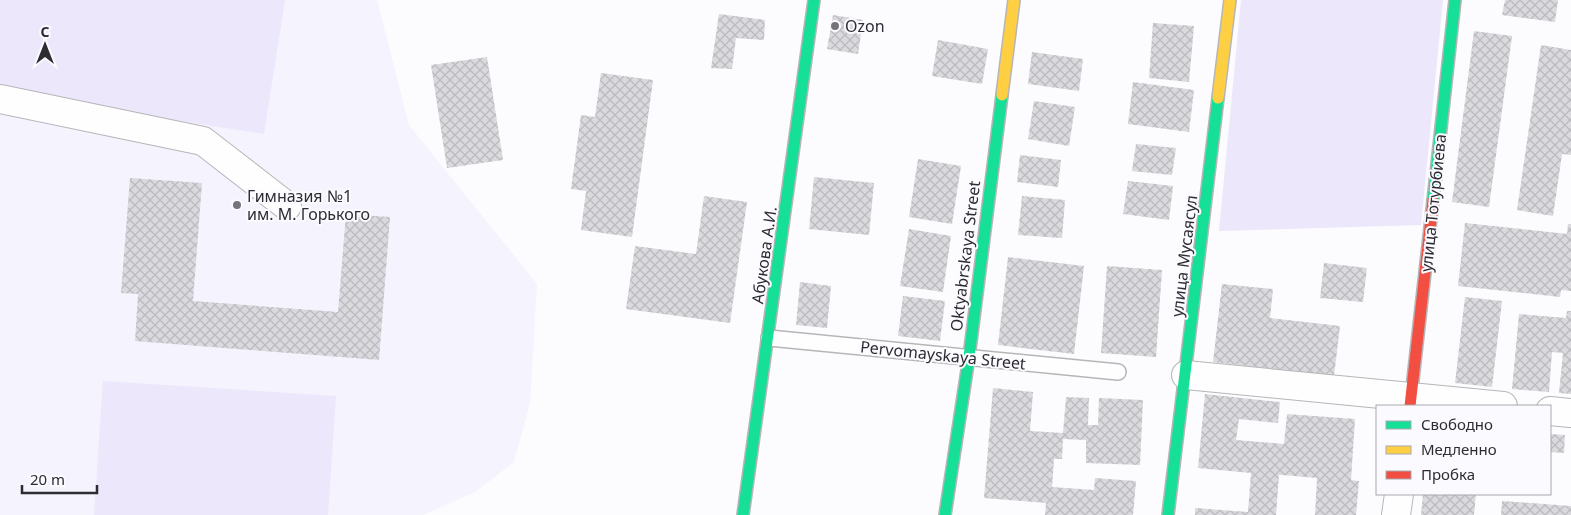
<svg xmlns="http://www.w3.org/2000/svg" width="1571" height="515" font-family="'Noto Sans',sans-serif">
<style>
.built{fill:#f5f3fe}
.green{fill:#ece7fb}
.building{fill:url(#building-cross-hatch)}
.lines{fill:none;stroke-linecap:round;stroke-linejoin:round}
.lane-casing{stroke:#b6b5b8;stroke-width:18}
.street-casing{stroke:#b6b5b8;stroke-width:30}
.fast-casing{stroke:#b6b5b8;stroke-width:14}
.slow-casing{stroke:#b6b5b8;stroke-width:14}
.jam-casing{stroke:#b6b5b8;stroke-width:14}
.lane{stroke:#fffeff;stroke-width:15}
.street{stroke:#fffeff;stroke-width:28}
.fast{stroke:#16e098;stroke-width:11}
.slow{stroke:#ffcf43;stroke-width:11}
.jam{stroke:#f24e42;stroke-width:11}
.poi-dot{fill:#757479;stroke:#fbfafe;stroke-width:2}
.labels{text-anchor:middle;dominant-baseline:central;stroke-width:4;stroke-linejoin:round;paint-order:stroke}
.poi-label{font-size:16px;fill:#2d2c32;stroke:#fbfafe;text-anchor:start}
.street-label{font-size:16px;fill:#2d2c32;stroke:#fbfafe}
</style>
<defs>
<pattern id="building-cross-hatch" width="8" height="8" patternUnits="userSpaceOnUse" patternTransform="scale(1.25)"><rect width="8" height="8" fill="#dad9dd"/><path d="M0 0l8 8M0 8l8-8" fill="none" stroke="#bbbabe"/></pattern>
</defs>
<rect width="100%" height="100%" fill="#fcfbfd"/>
<polygon class="built" points="0,0 377,0 409,125 537,284 530,403 514,462 475,492 423,515 0,515"/>
<g class="green">
<polygon points="0,0 285,0 264,134 0,93"/>
<polygon points="1241,0 1443,0 1421,225 1219,231"/>
<polygon points="103,381 336,396 328,515 94,515"/>
</g>
<g class="building">
<polygon points="1505,0 1558,0 1555,22 1502,15"/>
<polygon points="719,14 765,20 764,40 736,38 732,69 711,68"/>
<polygon points="833,15 863,20 858,54 827,49"/>
<polygon points="1153,23 1194,26 1189,82 1149,78"/>
<polygon points="1474,31 1512,36 1489,207 1452,202"/>
<polygon points="938,40 988,49 982,84 932,76"/>
<polygon points="1541,45 1571,50 1571,155 1562,154 1553,216 1517,210"/>
<polygon points="1032,52 1083,59 1079,91 1028,84"/>
<polygon points="487,57 503,160 447,168 431,65"/>
<polygon points="601,73 653,80 632,237 581,230 586,191 571,189 581,115 595,117"/>
<polygon points="1133,82 1194,90 1189,132 1128,124"/>
<polygon points="1034,101 1075,107 1069,146 1028,139"/>
<polygon points="1136,144 1176,148 1172,175 1132,171"/>
<polygon points="1020,155 1061,160 1058,187 1017,182"/>
<polygon points="918,159 961,166 952,224 909,217"/>
<polygon points="814,177 874,183 869,235 809,229"/>
<polygon points="130,178 202,183 193,301 338,312 346,214 390,217 379,360 135,341 138,294 121,293"/>
<polygon points="1128,181 1173,186 1169,220 1123,214"/>
<polygon points="704,196 747,202 730,323 626,309 635,246 696,254"/>
<polygon points="1022,196 1065,200 1062,238 1018,235"/>
<polygon points="1465,223 1567,234 1568,224 1571,224 1571,291 1561,290 1560,297 1458,286"/>
<polygon points="909,229 951,236 943,292 900,286"/>
<polygon points="1008,257 1084,266 1074,354 998,345"/>
<polygon points="1324,263 1367,268 1363,302 1320,298"/>
<polygon points="1107,266 1162,270 1156,357 1101,353"/>
<polygon points="800,282 831,286 827,328 796,325"/>
<polygon points="1222,284 1273,289 1270,318 1340,326 1334,376 1213,362"/>
<polygon points="903,296 945,301 940,341 898,336"/>
<polygon points="1465,297 1502,301 1492,387 1455,383"/>
<polygon points="1567,311 1571,311 1571,394 1559,393 1563,353 1552,352 1549,392 1512,389 1519,314 1566,318"/>
<polygon points="993,388 1033,392 1030,431 1063,433 1066,397 1089,398 1088,425 1098,425 1099,398 1143,400 1140,465 1086,463 1086,440 1063,439 1062,459 1054,459 1052,487 1094,490 1095,478 1136,481 1133,515 1045,515 1046,503 984,498"/>
<polygon points="1205,394 1280,402 1278,423 1239,419 1236,440 1284,444 1287,414 1355,419 1351,480 1359,481 1356,515 1315,515 1317,478 1282,475 1279,475 1276,515 1195,515 1195,508 1248,512 1251,473 1198,468"/>
<polygon points="1550,434 1565,435 1564,453 1550,452"/>
<polygon points="1423,494 1476,494 1474,515 1421,515"/>
<polygon points="1502,501 1571,506 1571,515 1501,515"/>
</g>
<g class="lines">
<defs>
<polyline id="lane" points="769,338 1118,372"/>
<g id="street">
<polyline points="0,99 203,141 287,206"/>
<polyline points="1186,375 1503,406"/>
<polyline points="1550,411 1571,413"/>
<polyline points="1396,515 1399,494"/>
</g>
<g id="fast">
<polyline points="1433,201 1455,0"/>
<polyline points="743,515 814,0"/>
<polyline points="945,515 969,357 1002,95"/>
<polyline points="1168,515 1218,98"/>
</g>
<g id="slow">
<polyline points="1002,95 1014,0"/>
<polyline points="1218,98 1230,0"/>
</g>
<polyline id="jam" points="1410,406 1433,201"/>
</defs>
<use href="#lane" class="lane-casing"/>
<use href="#street" class="street-casing"/>
<use href="#fast" class="fast-casing"/>
<use href="#slow" class="slow-casing"/>
<use href="#jam" class="jam-casing"/>
<use href="#lane" class="lane"/>
<use href="#street" class="street"/>
<use href="#fast" class="fast"/>
<use href="#slow" class="slow"/>
<use href="#jam" class="jam"/>
</g>
<g class="poi-dot">
<circle cx="835" cy="26" r="5"/>
<circle cx="237" cy="205" r="5"/>
</g>
<g class="labels">
<g class="poi-label">
<text x="845" y="26">Ozon</text>
<text x="247" y="196">Гимназия №1<tspan x="247" dy="18">им. М. Горького</tspan></text>
</g>
<g class="street-label">
<text transform="translate(1433 203) rotate(-84)">улица Тотурбиева</text>
<text transform="translate(764 255) rotate(-82)">Абукова А.И.</text>
<text transform="translate(965 256) rotate(-83)">Oktyabrskaya Street</text>
<text transform="translate(1184 256) rotate(-83)">улица Мусаясул</text>
<text transform="translate(943 355) rotate(6)">Pervomayskaya Street</text>
</g>
</g>
<rect x="1376" y="405" width="175" height="90" fill="#fbfafe" stroke="#a9a8ac"/>
<rect x="1386" y="421" width="25" height="8" fill="#16e098" stroke="#a9a8ac"/>
<text x="1421" y="430" font-size="15" fill="#2d2c32">Свободно</text>
<rect x="1386" y="446" width="25" height="8" fill="#ffcf43" stroke="#a9a8ac"/>
<text x="1421" y="455" font-size="15" fill="#2d2c32">Медленно</text>
<rect x="1386" y="471" width="25" height="8" fill="#f24e42" stroke="#a9a8ac"/>
<text x="1421" y="480" font-size="15" fill="#2d2c32">Пробка</text>
<g transform="translate(45 45)" stroke="#fbfafe" stroke-width="4" paint-order="stroke">
<path d="M0-4L9 19L0 12L-9 19Z" fill="#2d2c32"/>
<text y="-8" font-size="14" font-weight="bold" text-anchor="middle" fill="#2d2c32">С</text>
</g>
<path d="M22 485v8h75v-8" fill="none" stroke="#2d2c32" stroke-width="2.5"/>
<text x="30" y="485" font-size="15" fill="#2d2c32" stroke="#fbfafe" stroke-width="4" paint-order="stroke">20 m</text>
</svg>
